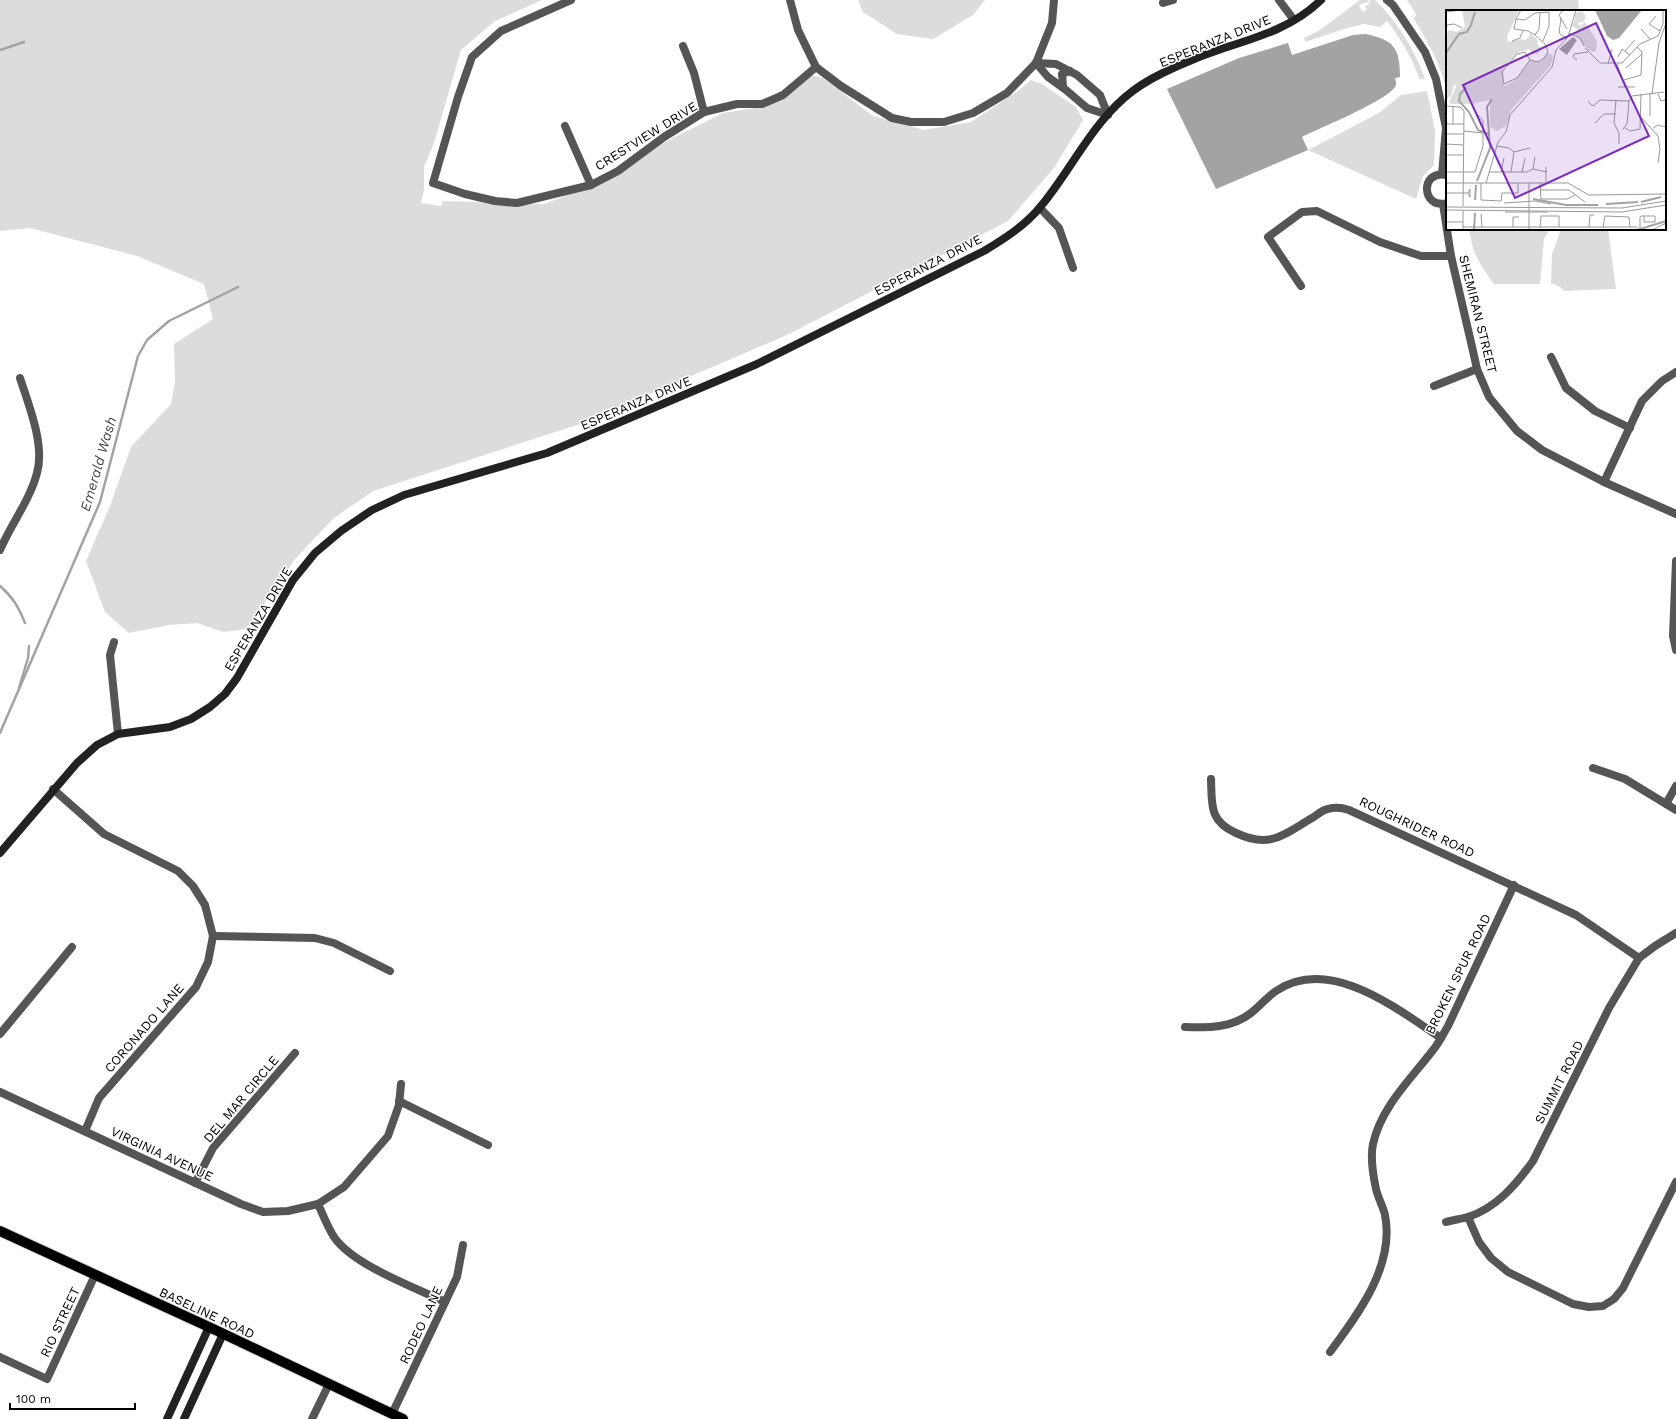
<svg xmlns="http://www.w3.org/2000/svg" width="1676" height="1419" font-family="'Work Sans',sans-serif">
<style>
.green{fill:#dcdcdc}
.water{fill:#a3a3a3}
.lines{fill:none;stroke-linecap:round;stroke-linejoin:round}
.stream{stroke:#a3a3a3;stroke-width:2.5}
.primary-casing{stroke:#dbdbdb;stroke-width:12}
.street{stroke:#555;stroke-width:8}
.secondary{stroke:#222;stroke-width:8}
.primary{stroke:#000;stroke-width:10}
.labels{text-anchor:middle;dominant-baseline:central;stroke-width:3;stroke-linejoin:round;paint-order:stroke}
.street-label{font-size:13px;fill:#000;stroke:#fff}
.water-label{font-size:14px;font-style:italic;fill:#444;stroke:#fff}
.inset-river{fill:none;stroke:#a3a3a3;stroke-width:2}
.inset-road{fill:none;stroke:#999;stroke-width:1}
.view{fill:#7b2cbf;fill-opacity:0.15;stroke:#7b2cbf;stroke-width:2}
.inset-edge{fill:none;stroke:#000;stroke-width:2}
</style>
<rect width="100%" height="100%" fill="#fff"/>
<g class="green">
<polygon points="0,0 542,0 495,21 461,50 434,143 424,167 424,189 421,203 441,206 443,201 544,204 600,183 663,143 723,113 761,107 811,75 823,78 873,116 924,130 971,122 1018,91 1031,80 1042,84 1076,107 1083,120 1054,168 1008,221 789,334 580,424 373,491 334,518 295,559 247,629 223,632 197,623 169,625 129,633 105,612 86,561 110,506 131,447 171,404 175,382 174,344 213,319 204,284 137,256 30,228 0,231"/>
<polygon points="858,0 985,0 973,15 933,39 897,34 863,12"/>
<path d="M1360 0H1369L1368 2 1359 5 1362 12 1367 10 1365 6 1369 4 1370 0H1375C1398 22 1414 49 1425 78L1420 80C1412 58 1401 39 1387 21L1380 27 1364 24 1347 28 1305 42 1304 38 1320 30Z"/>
<path d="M1407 0H1578L1579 11H1447V92C1441 65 1428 42 1414 19L1416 14Z"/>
<polygon points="1427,91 1435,131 1434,165 1423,176 1416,199 1308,150 1379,113 1401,95"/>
<path d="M1469 229H1550L1544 239 1540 284H1494C1479 263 1473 255 1469 229Z"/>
<polygon points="1561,229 1608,229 1616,289 1565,291 1560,287 1551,283 1552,254"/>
</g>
<path class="water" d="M1366 34C1394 40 1400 48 1400 77L1395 78C1396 82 1397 84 1395 87 1386 101 1320 128 1302 137L1308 150 1216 189 1167 89 1239 58 1288 43 1292 55 1353 35Z"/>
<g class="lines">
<g class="stream">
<polyline points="0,50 24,42"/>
<path d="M0 586C13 597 19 608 25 623"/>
<polyline points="19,688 28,658 29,646"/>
<polyline points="0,733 100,502 138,356 147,340 169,321 238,287"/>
</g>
<defs>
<polyline id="primary" points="0,1231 209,1327 403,1419"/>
</defs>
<use href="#primary" class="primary-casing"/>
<g class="street">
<polyline points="571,0 501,31 472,57 458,97 433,183 465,194 495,201 517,203 591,185 618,171 664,137 704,112 737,104 762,104 783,95 816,67"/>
<polyline points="790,0 798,30 816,67 841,86 892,118 911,122 944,122 973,113 1007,93 1036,63 1052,23 1054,0"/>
<polyline points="1279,0 1294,20"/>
<polyline points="1387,0 1393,5 1425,52 1436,79 1446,128 1442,174"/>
<polyline points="1163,3 1173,0"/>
<polyline points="683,46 694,73 704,112"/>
<polyline points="1036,63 1056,64 1077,75 1100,95 1108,115"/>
<polyline points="1036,63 1048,77 1066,90 1087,108 1108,115"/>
<polyline points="1063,87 1062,74 1070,71"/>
<polyline points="565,126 591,185"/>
<path d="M1446 175C1419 170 1422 210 1447 203"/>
<polyline points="1443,204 1451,256 1473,351 1477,369 1489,397 1517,431 1542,450 1604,482 1676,514"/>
<polyline points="1040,208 1059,228 1073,268"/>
<polyline points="1301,286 1268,237 1302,212 1317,211 1380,242 1421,256 1451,256"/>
<polyline points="1551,357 1566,388 1595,411 1630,428"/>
<polyline points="1434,386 1477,369"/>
<polyline points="1604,482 1642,401 1662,381 1676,372"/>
<path d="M0 550C11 524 30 500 37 473 45 445 29 406 20 378"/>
<polyline points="1676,561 1673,636 1676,650"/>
<polyline points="114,642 110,655 118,734"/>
<polyline points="1593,768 1625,779 1676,810"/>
<path d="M1211 779C1212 805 1209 821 1236 833 1270 849 1283 835 1312 818 1317 815 1322 810 1328 809 1335 807 1343 808 1349 810L1576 915 1639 958"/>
<polyline points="53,789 104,834 178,871 193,886 205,905 213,936 208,962 196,987 99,1098 85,1131"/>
<polyline points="1666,804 1676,786"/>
<polyline points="213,936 315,938 334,943 390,971"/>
<path d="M1185 1027C1208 1028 1232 1028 1251 1013 1260 1006 1267 997 1276 991 1330 955 1397 1009 1441 1038"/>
<polyline points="0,1034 72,947"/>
<polyline points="0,1092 241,1204 263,1212 288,1211 318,1204 344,1187 388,1136 399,1105 401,1084"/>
<polyline points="399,1101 488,1145"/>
<polyline points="195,1183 213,1148 295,1053"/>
<path d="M318 1204C323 1215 328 1228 334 1237 353 1265 414 1287 445 1302"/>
<polyline points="1468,1217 1479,1242 1491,1258 1508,1272 1573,1304 1589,1307 1603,1306 1614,1299 1623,1288 1676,1182"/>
<path d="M1446 1222C1453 1220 1461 1219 1468 1217 1496 1208 1516 1185 1533 1161L1609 1008 1639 958 1655 946 1676 933"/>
<path d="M1330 1352C1358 1314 1395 1266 1385 1215 1383 1206 1378 1198 1376 1189 1373 1175 1370 1158 1373 1144 1381 1107 1411 1079 1433 1050 1439 1043 1443 1034 1448 1026L1514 885"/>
<polyline points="0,1357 47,1379 95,1275"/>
<polyline points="392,1414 457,1277 463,1245"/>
<polyline points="312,1419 329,1384"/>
</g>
<g class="secondary">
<path d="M0 853 77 763 97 745 118 734 170 727 191 719 210 707 225 694 237 678 293 580 315 553 341 531 372 510 404 495 547 453 757 364 984 251C1004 239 1026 225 1041 206 1072 169 1093 120 1134 90 1157 73 1197 57 1224 48 1259 37 1295 26 1321 0"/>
<polyline points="167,1419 209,1327"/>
<polyline points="184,1419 223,1334"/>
</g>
<use href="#primary" class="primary"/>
</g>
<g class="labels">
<g class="street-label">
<text transform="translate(1215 41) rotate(-22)">ESPERANZA DRIVE</text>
<text transform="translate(646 136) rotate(-32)">CRESTVIEW DRIVE</text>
<text transform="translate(928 265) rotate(-27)">ESPERANZA DRIVE</text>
<text transform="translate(1478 314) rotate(76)">SHEMIRAN STREET</text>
<text transform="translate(636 403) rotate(-23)">ESPERANZA DRIVE</text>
<text transform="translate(258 619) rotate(-59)">ESPERANZA DRIVE</text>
<text transform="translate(1417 827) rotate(25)">ROUGHRIDER ROAD</text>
<text transform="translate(1458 974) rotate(-64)">BROKEN SPUR ROAD</text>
<text transform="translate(144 1028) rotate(-49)">CORONADO LANE</text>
<text transform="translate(1559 1082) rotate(-63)">SUMMIT ROAD</text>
<text transform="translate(241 1099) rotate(-50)">DEL MAR CIRCLE</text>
<text transform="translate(162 1154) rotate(25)">VIRGINIA AVENUE</text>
<text transform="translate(207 1313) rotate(25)">BASELINE ROAD</text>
<text transform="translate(60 1322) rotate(-65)">RIO STREET</text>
<text transform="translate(421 1325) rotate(-65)">RODEO LANE</text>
</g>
<g class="water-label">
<text transform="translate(98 464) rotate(-74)">Emerald Wash</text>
</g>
</g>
<g transform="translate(1446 10)">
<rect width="220" height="220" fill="#fff"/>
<path d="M16 0H73L61 27 62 32 75 29 79 30 83 27 84 23 92 30 91 34 95 38 92 44H86L83 39 73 42 57 58 58 76 68 71 84 51H95L102 43 107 45 105 55 65 100 60 116 51 121 44 117V90L24 94H5L3 92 10 77V76L8 74 5 86 1 89 0 25 3 20 11 22 19 17ZM128.5 7a5.5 5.5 0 1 1 11 0a5.5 5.5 0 1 1-11 0ZM129 9 134 16 139 12 151 31 150 41 146 42 141 39 128 23 132 20 126 16Z" fill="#dcdcdc"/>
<path d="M149 0H196L173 28 167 30 161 26ZM127 27 131 30 121 45 113 39Z" fill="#a3a3a3"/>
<path class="inset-river" d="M0 43 13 24 21 22 25 15 29 2M20 78 14 84 13 91 23 102 32 120 42 124M31 171 44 138 41 97 46 89M87 189 120 195H152M29 190 30 175M195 192 215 187M160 194 192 192M28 220 29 203M191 220 220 211"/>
<path class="inset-road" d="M75 0 70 9 68 19 82 21 89 25 99 34 102 42 98 48 92 52 84 50 79 42 71 44 56 62 58 74 71 68 84 50M117 0 113 5 121 19M0 2 15 0M210 6 203 14 214 21M115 8 113 23 121 29M70 9 79 10 89 3 103 2V16L97 31M0 15 8 14 16 18M195 19 204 29M123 23 134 28 138 36M89 25 93 19 94 3M66 31 74 28 77 20M139 38 154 53H176L194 34 212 26 217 14V0M179 41 189 30M172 47 176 39 184 45M131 50 127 47 128 44 142 42M162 54 166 39M171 54 179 77M180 58 196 44M178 70 195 65 196 42 191 37M172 77H189M206 84 213 33 220 13M212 84 215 91 220 90M170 90 168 113 173 123V134M142 92 147 96 154 90 183 91M0 96 14 97 18 101 17 196M194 106 212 126 214 139 212 153M204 106V84M149 113 158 104H170M0 114H18M7 114V97M179 118 184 121 194 119 195 84M207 118 212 115 220 117M177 119 181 114 183 91 186 86 218 82M18 121 37 123M0 124H18M0 134 17 135M51 136 63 138 68 142M68 142 84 138M0 145H17M100 157V172M87 159 101 162M87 159 89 147M0 162H29L37 136V111L32 105M43 162H81L87 159M55 162 58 148M65 162 68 142M76 162 79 148M0 173H122L143 185 220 184M35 173V190L55 191 56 183H72V173M40 173 52 132 60 122 64 105 106 57 110 40 122 27 130 0M94 173 95 189H121L129 185M94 180H123L139 192M0 183H22L24 179V187L22 183M58 193 89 191 105 194M0 197 176 198 220 191M0 200 176 202 220 195M59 202H102M35 204 36 217M0 212H17M17 217H192M67 217V207H73M143 217 144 205H148M94 218 95 206H113V217M157 218 159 206 183 207 184 217M17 220V201M83 220V173M194 220V207L195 206H209V212H198V206M206 220 220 213"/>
<path class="view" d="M150 13 203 126 69 188 17 75Z"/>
<rect width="220" height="220" class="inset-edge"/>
</g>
<path d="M10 1403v6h125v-6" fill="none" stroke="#000000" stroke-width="2"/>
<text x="16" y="1403" font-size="12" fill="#000000" stroke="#ffffff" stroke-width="3" paint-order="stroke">100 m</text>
</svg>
